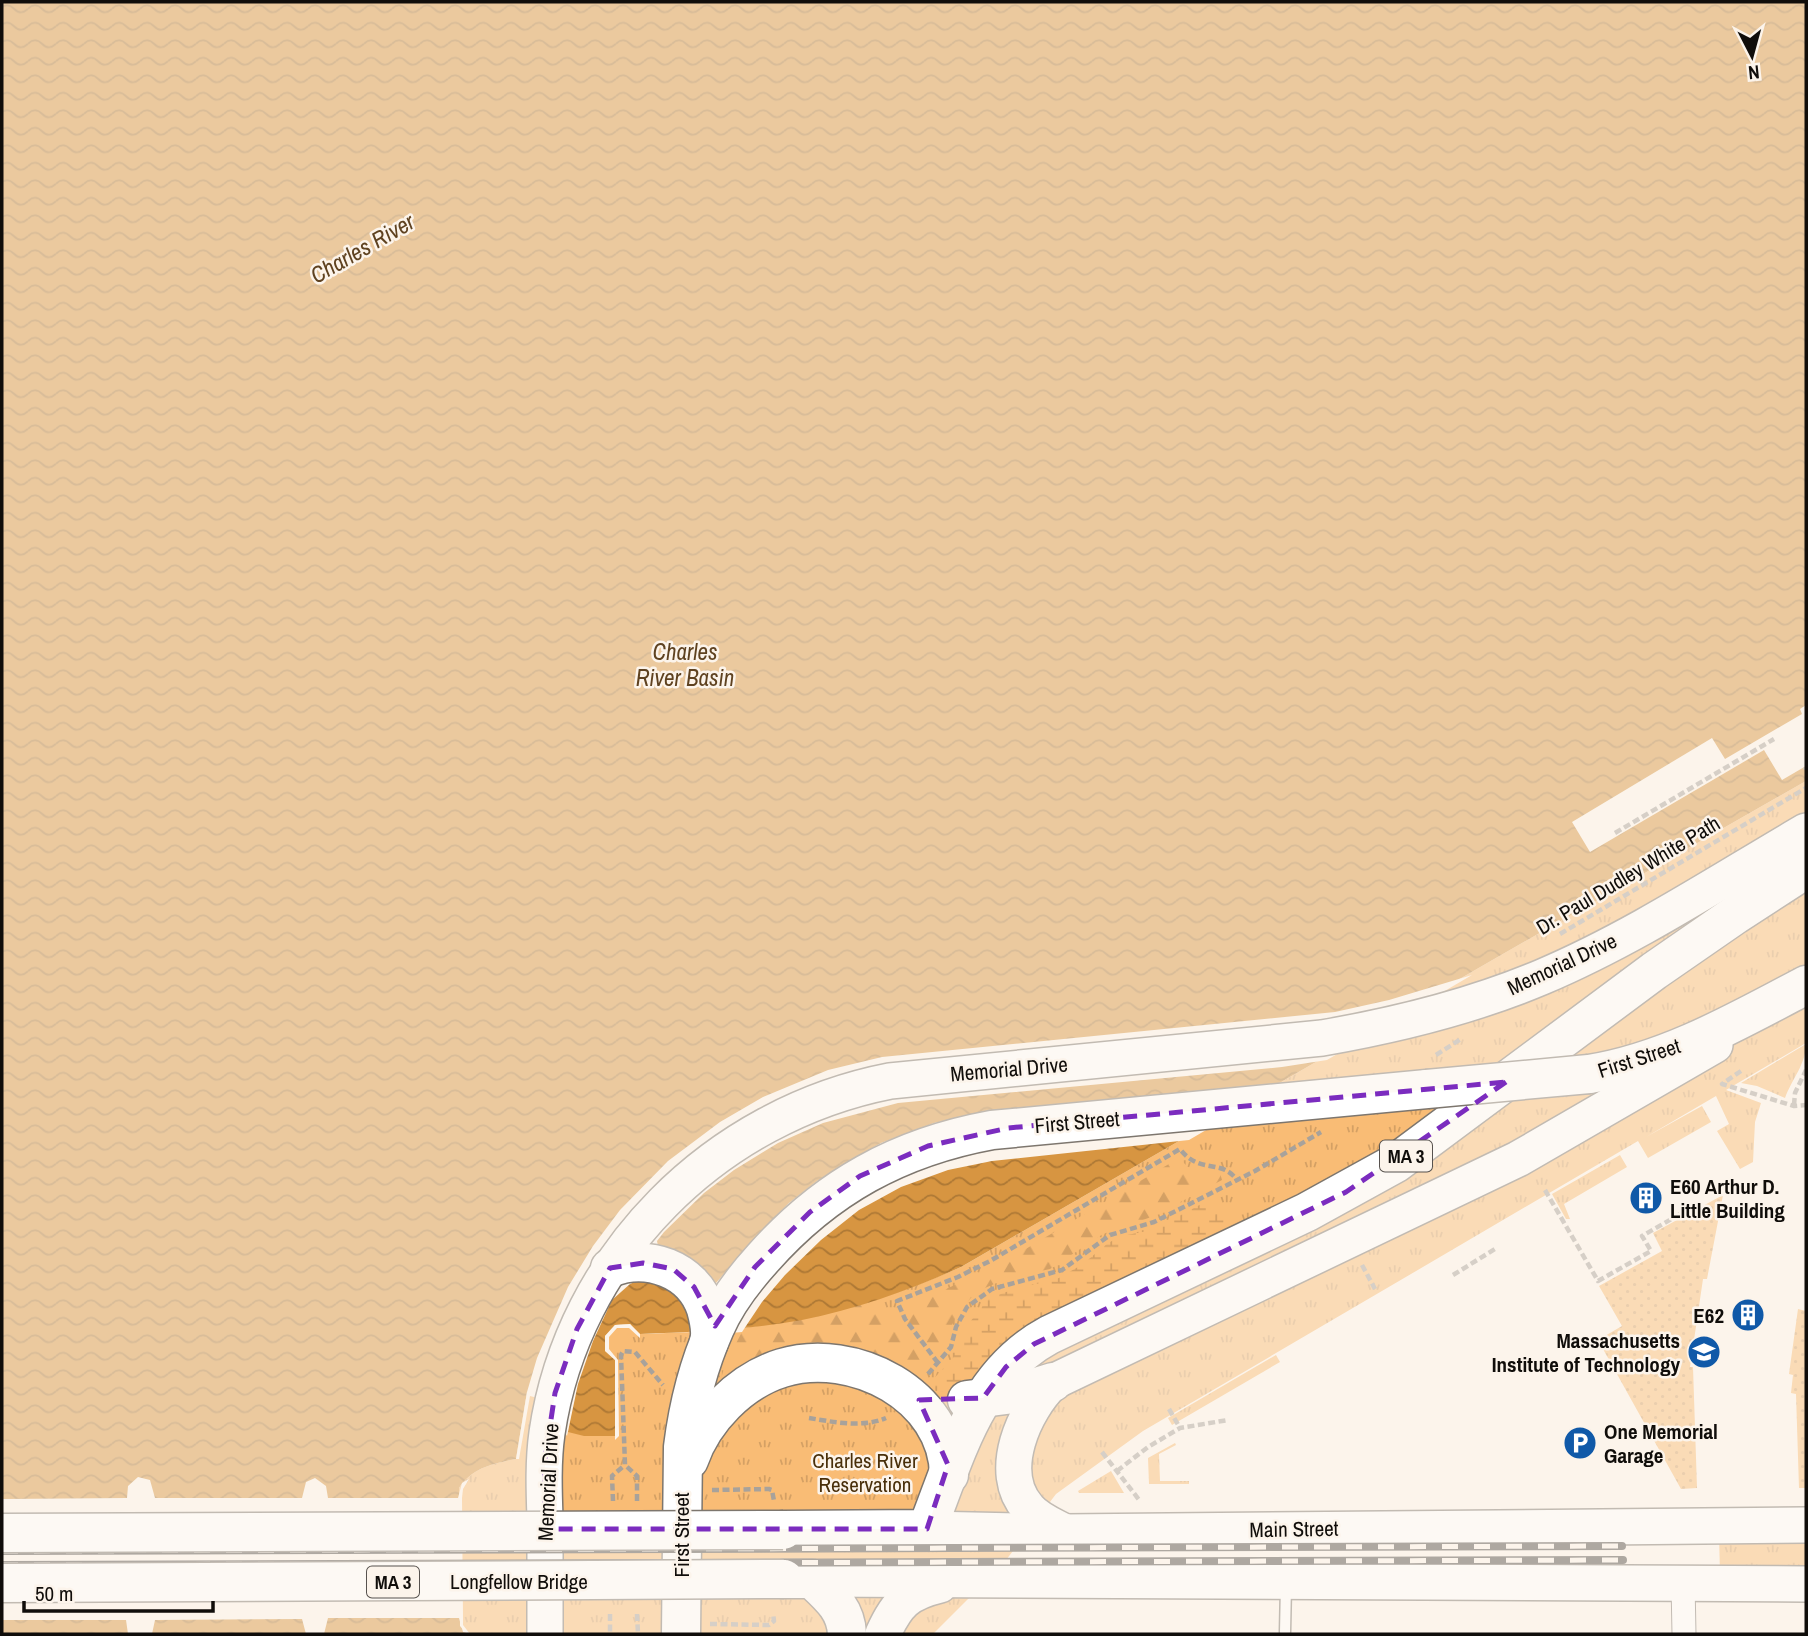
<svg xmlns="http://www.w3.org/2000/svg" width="1808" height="1636" font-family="'Archivo Narrow',sans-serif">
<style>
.grass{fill:url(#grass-tufts)}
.forest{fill:url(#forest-firs)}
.wetland{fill:url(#wetland-marsh)}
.garden{fill:url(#garden-dots)}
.water{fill:url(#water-waves)}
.pier{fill:#fcf4eb}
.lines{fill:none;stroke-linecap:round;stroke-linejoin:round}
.lane-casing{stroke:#7d766e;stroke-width:13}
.street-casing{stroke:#7d766e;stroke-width:25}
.primary-casing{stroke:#7d766e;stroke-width:38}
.highway-casing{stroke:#7d766e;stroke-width:41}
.path{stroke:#a8a29b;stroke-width:4.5;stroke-dasharray:7 3.5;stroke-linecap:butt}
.lane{stroke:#fff;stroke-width:10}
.street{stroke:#fff;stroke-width:23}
.primary{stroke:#fff;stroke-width:35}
.highway{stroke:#fff;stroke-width:38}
.rail-casing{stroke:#514c48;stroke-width:8}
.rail{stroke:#fcf4eb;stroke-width:5;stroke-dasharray:16;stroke-linecap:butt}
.highway-bridge-casing{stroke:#7d766e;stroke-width:41;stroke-linecap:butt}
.highway-bridge{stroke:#fff;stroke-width:38}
.marked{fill:none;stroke:#7b2cbf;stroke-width:5;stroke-dasharray:14 9;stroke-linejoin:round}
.labels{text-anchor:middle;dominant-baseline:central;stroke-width:5;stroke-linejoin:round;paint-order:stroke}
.shield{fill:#fcf4eb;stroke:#57524e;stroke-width:2}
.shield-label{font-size:19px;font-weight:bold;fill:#100d0a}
.street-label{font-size:21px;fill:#100d0a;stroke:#fcf4eb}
.poi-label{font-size:21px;font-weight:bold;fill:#100d0a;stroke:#fcf4eb;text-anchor:start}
.park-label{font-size:21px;fill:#492f0a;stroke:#fcf4eb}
.water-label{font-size:23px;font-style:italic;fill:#5f4220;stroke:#fcf4eb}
</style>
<defs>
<pattern id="grass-tufts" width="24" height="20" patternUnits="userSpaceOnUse" patternTransform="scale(1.75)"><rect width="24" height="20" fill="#f9bc75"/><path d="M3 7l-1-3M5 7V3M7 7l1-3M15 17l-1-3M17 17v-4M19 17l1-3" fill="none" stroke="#d4a064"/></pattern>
<pattern id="forest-firs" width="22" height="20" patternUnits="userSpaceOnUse" patternTransform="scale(1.75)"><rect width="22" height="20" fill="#f9bc75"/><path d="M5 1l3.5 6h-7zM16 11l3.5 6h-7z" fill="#d4a064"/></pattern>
<pattern id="wetland-marsh" width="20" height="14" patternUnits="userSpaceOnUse" patternTransform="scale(1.75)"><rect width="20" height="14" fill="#f9bc75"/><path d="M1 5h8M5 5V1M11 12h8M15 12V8" fill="none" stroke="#d4a064"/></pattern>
<pattern id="garden-dots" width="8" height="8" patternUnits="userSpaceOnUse" patternTransform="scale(1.75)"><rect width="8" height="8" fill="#f9bc75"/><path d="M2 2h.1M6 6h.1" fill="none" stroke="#d4a064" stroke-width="1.8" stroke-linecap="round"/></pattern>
<pattern id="water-waves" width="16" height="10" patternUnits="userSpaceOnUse" patternTransform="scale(1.75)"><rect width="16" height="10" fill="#d79541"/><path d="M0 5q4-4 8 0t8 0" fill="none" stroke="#ad7835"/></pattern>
</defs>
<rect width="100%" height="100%" fill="#fcf4eb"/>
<g class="grass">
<path d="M1806 781V1043L1726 1090 1761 1103 1755 1122 1753 1162 1740 1169 1717 1131 1729 1124 1716 1096 1646 1137 1702 1106 1711 1122 1648 1158 1638 1141 1143 1431 1056 1494 1003 1564 933 1634H467L463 1632 459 1488C473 1467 493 1464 516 1459L527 1392 605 1351V1336L615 1325 630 1324 641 1334C686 1332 731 1331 775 1324 839 1314 902 1293 961 1267L1489 962Z"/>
<path d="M1806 1044C1806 1064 1792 1079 1785 1098L1757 1086 1741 1083Z"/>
<polygon points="1620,1155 1627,1167 1564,1204 1570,1219 1566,1219 1552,1194"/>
<polygon points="1276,1355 1280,1362 1172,1425 1168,1418"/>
<polygon points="1175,1443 1176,1445 1159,1454 1160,1481 1189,1481 1189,1484 1149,1484 1148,1458"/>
<polygon points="1111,1471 1124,1493 1079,1493 1078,1491"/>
<polygon points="1719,1535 1806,1536 1806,1572 1720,1573"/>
</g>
<polygon class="forest" points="1179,1158 1188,1167 1220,1173 1222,1180 1154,1216 1103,1234 1050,1269 1008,1278 978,1291 960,1309 939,1351 922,1373 911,1381 723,1383 720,1382 725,1365 744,1328 804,1319 873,1301 878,1314 944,1290 1002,1263"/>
<path class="wetland" d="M1207 1201C1226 1204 1229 1216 1233 1234L978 1381 953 1392 923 1390 953 1358 963 1331 988 1299 1006 1292 1059 1278 1083 1264 1108 1243 1122 1236 1147 1231 1166 1223Z"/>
<g class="garden">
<polygon points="1723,1195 1707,1279 1703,1279 1690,1367 1693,1367 1697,1488 1681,1489 1598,1340 1622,1326 1599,1286 1662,1251 1653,1233"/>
<polygon points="1798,1309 1806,1311 1806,1488 1799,1488 1796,1394 1791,1393 1793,1375 1789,1374"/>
</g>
<path class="water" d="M2 2H1806V781L1489 962 961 1267C910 1290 857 1309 802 1320 748 1330 695 1332 640 1334L630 1324 615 1325 605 1336V1351L615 1360V1436H584L568 1432 573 1404 527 1392 516 1459C493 1464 473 1467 459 1488L460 1626 467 1634H2Z"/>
<g class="pier">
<polygon points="1806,705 1806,766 1782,780 1764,750 1590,852 1572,822 1712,738 1725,759 1802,714 1800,709"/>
<polygon points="1472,975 1327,1060 1282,1067 898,1103 823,1123 778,1143 734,1170 704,1193 664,1232 657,1241 658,1246 716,1283 763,1229 789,1203 817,1181 881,1143 934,1123 970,1115 1285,1084 1189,1140 992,1161 948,1170 901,1187 859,1210 821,1240 785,1275 762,1302 742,1332 719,1334 693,1316 665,1282 637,1281 630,1284 612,1300 593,1341 578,1384 567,1436 565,1432 569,1406 530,1396 519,1459 516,1459 527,1392 537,1358 568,1287 593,1246 620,1210 668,1161 720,1122 763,1097 828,1070 882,1057 1335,1012 1389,1000"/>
<polygon points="630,1324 640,1334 640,1338 629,1328 617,1328 609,1337 609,1349 618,1360 619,1436 615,1440 615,1360 605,1351 605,1336 615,1325"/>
<polygon points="138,1477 150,1480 155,1498 302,1498 306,1482 315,1478 326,1486 328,1498 458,1498 462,1483 469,1479 463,1489 462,1498 463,1625 470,1634 463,1632 459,1618 328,1618 324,1634 306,1634 302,1619 155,1620 152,1634 128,1634 126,1620 2,1620 2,1499 127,1498 128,1486"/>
</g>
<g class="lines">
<defs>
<polyline id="lane" points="1285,1632 1286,1585"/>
<polyline id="street" points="1683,1583 1684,1634"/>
<g id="primary">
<polyline points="927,1529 1065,1532 1806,1525"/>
<path d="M1065 1532C1052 1525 1037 1519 1028 1508 996 1472 1024 1410 1053 1382L1518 1159 1715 1045"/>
<polyline points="812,1579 1806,1584"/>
<path d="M545 1634C545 1595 545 1557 545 1518 544 1490 543 1461 547 1433 573 1255 716 1115 890 1081L1322 1038C1397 1025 1471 1007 1542 977 1634 938 1720 881 1806 831"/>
<path d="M883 1634C897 1603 907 1593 940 1585"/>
</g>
<g id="highway">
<path d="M1589 1074C1666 1062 1738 1021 1806 985"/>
<path d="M610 1268C647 1253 693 1269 706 1309 709 1320 712 1331 709 1342"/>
<polyline points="967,1400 1014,1394 1053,1382"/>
<path d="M689 1460C703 1419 740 1381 782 1368 853 1346 948 1395 949 1475"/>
<path d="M783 1530 927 1529C956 1456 975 1375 1049 1335L1307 1212 1396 1163 1654 971 1735 915 1806 869"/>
<path d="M784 1579H812C830 1596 846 1609 847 1634"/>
<path d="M681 1634 683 1447C688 1407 698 1366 715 1328 726 1302 744 1279 763 1258 826 1187 899 1147 992 1130L1427 1089"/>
</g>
</defs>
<use href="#lane" class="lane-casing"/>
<use href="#street" class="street-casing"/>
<use href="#primary" class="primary-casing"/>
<use href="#highway" class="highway-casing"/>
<g class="path">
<polyline points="1805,767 1806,769"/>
<polyline points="1615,833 1774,739"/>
<polyline points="1560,934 1806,788"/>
<polyline points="1436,1055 1461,1039"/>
<polyline points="1741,1071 1722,1084 1794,1106 1806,1105"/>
<polyline points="1794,1105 1795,1093 1806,1070"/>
<polyline points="1545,1190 1598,1281 1651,1251 1642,1236 1694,1206"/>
<polyline points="1362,1265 1375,1289"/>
<polyline points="1453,1275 1495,1249"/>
<path d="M938 1363 905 1319 897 1301 958 1277 990 1261 1180 1149C1200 1175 1221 1158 1237 1180"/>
<polyline points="928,1374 951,1347 956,1327 967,1307 992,1289 1062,1270 1110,1235 1154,1222 1255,1171 1321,1132"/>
<polyline points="1169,1409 1180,1428"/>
<path d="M809 1418C833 1422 863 1428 886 1418"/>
<polyline points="1102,1452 1140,1501"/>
<polyline points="1117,1471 1148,1447 1180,1428 1228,1420"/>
<polyline points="712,1490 769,1489 772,1490 774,1501"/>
<polyline points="613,1501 612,1476 625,1465"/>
<polyline points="637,1501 637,1476 625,1465 621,1355 623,1351 635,1352 663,1385"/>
<polyline points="610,1614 610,1634"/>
<polyline points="637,1614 638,1634"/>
<polyline points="710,1624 769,1625 774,1621 773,1613"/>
</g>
<use href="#lane" class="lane"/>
<use href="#street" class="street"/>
<use href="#primary" class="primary"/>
<use href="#highway" class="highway"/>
<defs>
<g id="rail">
<polyline points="2,1551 1622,1546"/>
<polyline points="2,1565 1623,1560"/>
</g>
</defs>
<use href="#rail" class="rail-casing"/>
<use href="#rail" class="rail"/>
<defs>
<g id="highway-bridge">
<polyline points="1427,1089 1589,1074"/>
<polyline points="2,1533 783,1530"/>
<polyline points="2,1583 784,1579"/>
</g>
</defs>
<use href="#highway-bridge" class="highway-bridge-casing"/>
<use href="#highway-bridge" class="highway-bridge"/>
</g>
<path d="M0 0H1808V1636H0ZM1506 1082 1346 1192 1034 1344 1006 1367 983 1398 919 1400 948 1465 927 1529H545V1459L555 1393 577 1329 610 1268 643 1263 673 1269 694 1287 715 1326 755 1267 810 1212 860 1176 928 1146 1008 1128Z" fill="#fcf4eb" fill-opacity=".55" fill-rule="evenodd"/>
<path class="marked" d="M1506 1082 1346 1192 1034 1344 1006 1367 983 1398 919 1400 948 1465 927 1529H545V1459L555 1393 577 1329 610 1268 643 1263 673 1269 694 1287 715 1326 755 1267 810 1212 860 1176 928 1146 1008 1128Z"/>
<defs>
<symbol id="building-disc" viewBox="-11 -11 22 22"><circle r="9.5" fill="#1059a8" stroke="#fcf4eb"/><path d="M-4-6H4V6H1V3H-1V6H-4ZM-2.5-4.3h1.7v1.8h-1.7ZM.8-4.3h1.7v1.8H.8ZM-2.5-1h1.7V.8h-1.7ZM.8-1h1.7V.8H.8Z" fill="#fff"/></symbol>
<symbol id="university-disc" viewBox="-11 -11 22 22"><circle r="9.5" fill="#1059a8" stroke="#fcf4eb"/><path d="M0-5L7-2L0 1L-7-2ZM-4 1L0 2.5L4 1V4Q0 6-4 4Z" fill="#fff"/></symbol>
<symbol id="parking-disc" viewBox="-11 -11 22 22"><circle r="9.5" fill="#1059a8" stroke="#fcf4eb"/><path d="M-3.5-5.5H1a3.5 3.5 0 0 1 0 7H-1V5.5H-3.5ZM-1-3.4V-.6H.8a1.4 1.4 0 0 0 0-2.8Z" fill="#fff"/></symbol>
</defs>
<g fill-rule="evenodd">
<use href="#building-disc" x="1627" y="1179" width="38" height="38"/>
<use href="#building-disc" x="1729" y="1296" width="38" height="38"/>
<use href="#university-disc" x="1685" y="1333" width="38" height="38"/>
<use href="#parking-disc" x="1561" y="1424" width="38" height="38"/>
</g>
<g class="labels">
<g class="shield">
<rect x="1380" y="1140.5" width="52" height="31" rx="5"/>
<rect x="367" y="1566.5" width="52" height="31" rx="5"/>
</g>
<g class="shield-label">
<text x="1406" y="1156">MA 3</text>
<text x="393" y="1582">MA 3</text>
</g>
<g class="street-label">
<text transform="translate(1628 875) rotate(-31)">Dr. Paul Dudley White Path</text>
<text transform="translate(1562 964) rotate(-25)">Memorial Drive</text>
<text transform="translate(1639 1058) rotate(-18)">First Street</text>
<text transform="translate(1009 1069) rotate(-5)">Memorial Drive</text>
<text transform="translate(1077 1122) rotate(-5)">First Street</text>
<text transform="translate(548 1482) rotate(-87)">Memorial Drive</text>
<text transform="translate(1294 1529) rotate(-1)">Main Street</text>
<text transform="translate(681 1535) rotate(-90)">First Street</text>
<text x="519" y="1581">Longfellow Bridge</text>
</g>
<g class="poi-label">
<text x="1670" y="1186">E60 Arthur D.<tspan x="1670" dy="24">Little Building</tspan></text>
<text x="1724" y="1315" text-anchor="end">E62</text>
<text x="1680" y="1340" text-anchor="end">Massachusetts<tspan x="1680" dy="24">Institute of Technology</tspan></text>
<text x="1604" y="1431">One Memorial<tspan x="1604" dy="24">Garage</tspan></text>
</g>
<g class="park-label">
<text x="865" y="1460">Charles River<tspan x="865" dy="24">Reservation</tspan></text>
</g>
<g class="water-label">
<text transform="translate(362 248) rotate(-30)">Charles River</text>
<text x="685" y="651">Charles<tspan x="685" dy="26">River Basin</tspan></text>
</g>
</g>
<rect width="1808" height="1636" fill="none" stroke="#100d0a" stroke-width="7"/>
<g transform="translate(1752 56) rotate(174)" stroke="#fcf4eb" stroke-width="5" paint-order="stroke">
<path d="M0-5L12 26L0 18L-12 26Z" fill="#100d0a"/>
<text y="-10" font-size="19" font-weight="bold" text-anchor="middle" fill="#100d0a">N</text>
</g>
<path d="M24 1601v10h189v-10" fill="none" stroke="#100d0a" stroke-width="3.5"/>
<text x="35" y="1601" font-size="21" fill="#100d0a" stroke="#fcf4eb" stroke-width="5" paint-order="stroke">50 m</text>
</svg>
